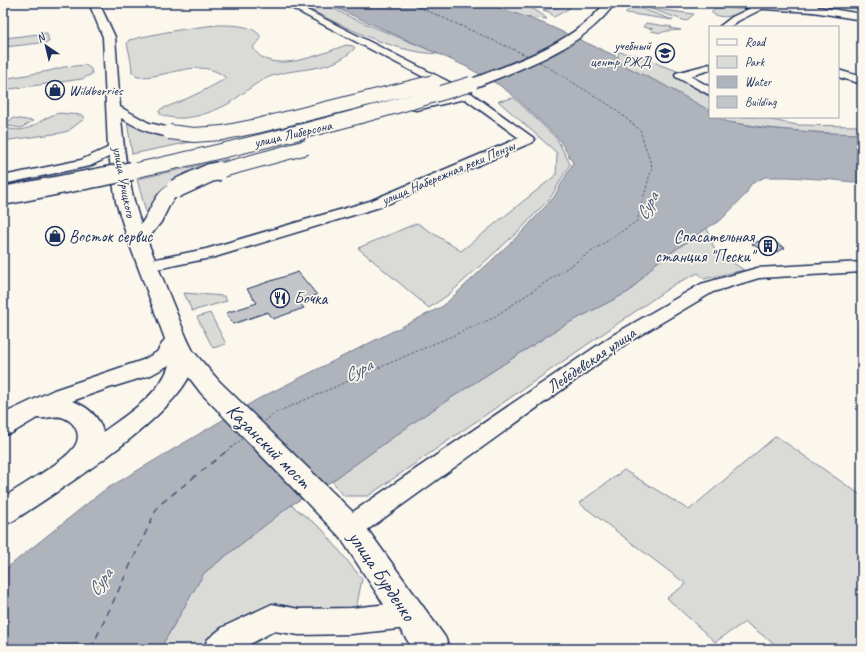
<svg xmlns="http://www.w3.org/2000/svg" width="865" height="652" font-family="Caveat,sans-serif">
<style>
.green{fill:#dadad7;stroke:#7a849a}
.water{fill:#afb3bb;stroke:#747e96}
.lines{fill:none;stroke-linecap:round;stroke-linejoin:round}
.ferry-far1{stroke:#47577a;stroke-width:1;stroke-dasharray:2.5 2;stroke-linecap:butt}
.ferry{stroke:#47577a;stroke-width:1.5;stroke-dasharray:7 5.5;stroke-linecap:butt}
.building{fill:#c3c5c9;stroke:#1b2f5e}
.street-casing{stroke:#1b2f5e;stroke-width:3}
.secondary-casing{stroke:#1b2f5e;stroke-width:3}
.primary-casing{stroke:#1b2f5e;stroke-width:3}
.street{fill:#fbf7ec;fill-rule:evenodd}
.secondary{fill:#fbf7ec;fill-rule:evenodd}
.primary{fill:#fbf7ec;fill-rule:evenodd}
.primary-bridge-far1-casing{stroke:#1b2f5e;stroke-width:16;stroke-linecap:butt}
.primary-bridge-casing{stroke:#1b2f5e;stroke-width:21;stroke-linecap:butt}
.primary-bridge-far1{stroke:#fbf7ec;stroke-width:14}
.primary-bridge{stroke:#fbf7ec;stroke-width:18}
.labels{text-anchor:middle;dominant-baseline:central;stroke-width:3.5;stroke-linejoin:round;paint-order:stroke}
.far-poi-label{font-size:14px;fill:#1b2f5e;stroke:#fbf7ec;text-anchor:end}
.far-street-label{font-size:14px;fill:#1b2f5e;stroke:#fbf7ec}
.poi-label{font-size:17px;fill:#1b2f5e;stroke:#fbf7ec;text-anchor:start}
.street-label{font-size:17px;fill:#1b2f5e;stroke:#fbf7ec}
.water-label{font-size:18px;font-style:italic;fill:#47577a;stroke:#fbf7ec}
.near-street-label{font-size:20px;fill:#1b2f5e;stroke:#fbf7ec}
</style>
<rect width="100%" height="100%" fill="#fbf7ec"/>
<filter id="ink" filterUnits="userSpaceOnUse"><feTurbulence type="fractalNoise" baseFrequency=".025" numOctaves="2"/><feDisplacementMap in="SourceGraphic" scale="8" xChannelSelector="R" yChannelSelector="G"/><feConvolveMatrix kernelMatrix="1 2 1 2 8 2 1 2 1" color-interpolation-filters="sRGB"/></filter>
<g filter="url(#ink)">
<g class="green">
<path d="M296 3H322L352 18 439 54C388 52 341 24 296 3Z"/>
<path d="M486 3C509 3 530 2 547 19L523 17Z"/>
<polygon points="568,5 570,8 554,17 549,12 543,10"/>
<polygon points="632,7 640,8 673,20 625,13"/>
<path d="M729 7 746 9V11C736 15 720 21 711 12L715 8Z"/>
<polygon points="648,8 694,14 686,21"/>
<path d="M646 23 672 27 670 28 681 30C675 31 666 30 661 33L651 31 653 29 643 27Z"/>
<path d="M216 25C228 25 258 24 261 39L253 47C267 78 324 53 346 45L353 46 355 48C331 74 297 66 269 77 253 84 242 95 228 104 209 114 180 124 160 114L159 111 161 109C183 101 204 91 225 79V77C199 56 166 79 137 77L132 72C132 64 129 52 127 43L129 40C158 33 187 28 216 25Z"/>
<polygon points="47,33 49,42 5,47 5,38"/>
<polygon points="619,52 649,58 660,65 681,72 674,73 677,78 710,97 710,111 660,83 620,64 618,57"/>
<polygon points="86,65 91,69 92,74 82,79 3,90 3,79 49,71 64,67"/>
<polygon points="514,98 557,139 570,164 551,197 521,229 448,295 429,308 358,248 417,223 461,251 556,175 557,153 498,101"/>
<path d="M60 113 81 115 84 116V119L68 131 61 133 3 141V128C10 129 18 131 25 129 38 125 47 115 60 113Z"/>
<path d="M716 117H755L798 125 857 126H862V134C822 133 782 131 743 124 734 123 723 122 716 117Z"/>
<polygon points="13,118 33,121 21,128 3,125"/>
<polygon points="127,121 210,138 132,154"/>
<polygon points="228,159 211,166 147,216 137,179"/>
<polygon points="707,228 715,251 744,270 704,279 698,273 675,284 368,496 344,496 332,481 420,418 561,327 630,291 656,263"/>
<polygon points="184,293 224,296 227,301 192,311"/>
<polygon points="210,313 226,344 213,348 197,317"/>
<polygon points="776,436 862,496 862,649 781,649 745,622 715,642 667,598 686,584 579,503 624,470 689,510"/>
<polygon points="291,505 322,529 362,579 356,609 312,611 273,605 232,625 198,649 160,649 204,573"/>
</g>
<polygon class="water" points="325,3 486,3 545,24 618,57 621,64 660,83 707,109 710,111 710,117 716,117 728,122 764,128 824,133 862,134 862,183 834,180 788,177 765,177 751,184 746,194 721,220 707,228 656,263 630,291 561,327 420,418 332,481 291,505 204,573 160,649 3,649 3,571 103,491 258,399 443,306 524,230 554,197 573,163 559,139 515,97 499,85 465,66"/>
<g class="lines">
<g class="ferry-far1">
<polyline points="410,3 528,56"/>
<polyline points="261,424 275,413 491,319 637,221 652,167 640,130 611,106 538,61"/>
<polyline points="227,451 245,437"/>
</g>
<polyline class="ferry" points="91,649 158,506 228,450"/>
</g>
<g class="building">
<polygon points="767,238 785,248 770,255 752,244"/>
<polygon points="298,272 317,295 298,301 304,308 273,319 268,312 233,324 226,313 257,303 247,289"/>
</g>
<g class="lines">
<defs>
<g id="street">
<polygon points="282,3 293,3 471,93 535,139 533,142 380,207 215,257 147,271 141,270 138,266 141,262 206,249 370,201 519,138 465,99 416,110 412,109 410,106 412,103 456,94"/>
<polygon points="761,3 764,4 765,6 764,8 738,21 730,27 719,27 732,17"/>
<polygon points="800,3 818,3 817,9 813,12 810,11 809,6 801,5"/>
<polygon points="710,64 710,70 690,76 710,87 710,95 676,77 675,75 676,73"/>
<polygon points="838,70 862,77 862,84 838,77"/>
<polygon points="116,144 121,145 123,148 121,151 90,166 3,184 3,176 81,160"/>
<polygon points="862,262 862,272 759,278 713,292 627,343 359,536 350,539 341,536 337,528 341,520 613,335 701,284 757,268"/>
<polygon points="408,602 418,606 422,615 418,624 408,628 351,634 299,635 274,631 241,649 203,649 208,639 223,627 272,604 299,609 351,608"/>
</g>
<g id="secondary">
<polygon points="715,3 767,3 813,6 862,14 862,20 813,12 720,6"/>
<polygon points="177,333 185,335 193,351 219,381 360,519 445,637 450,649 413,649 340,537 201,393 175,359 166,340 169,335"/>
</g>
<g id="primary">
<path d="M89 3H99L115 37 120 107 149 123 174 129 176 132 174 135C157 139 135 126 121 118 124 154 129 189 141 224 152 210 158 180 181 185L183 189 171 202 161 222 147 240 187 339 184 347 191 349C219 393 45 499 13 521L3 525V498C21 485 65 462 75 446 82 435 75 422 64 418 55 414 46 420 37 418L12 433 3 435V414L54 390 143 360 157 352 165 339 128 240 116 202 108 148 103 37ZM169 365C160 395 127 414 103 432 99 416 87 406 72 401L109 388 151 375Z"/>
<path d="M605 3H615C583 48 525 67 476 87H466L464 84 466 81C515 62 571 45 605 3Z"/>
</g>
</defs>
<use href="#street" class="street-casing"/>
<use href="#secondary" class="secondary-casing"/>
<use href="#primary" class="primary-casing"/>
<use href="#street" class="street"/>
<use href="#secondary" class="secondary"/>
<use href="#primary" class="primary"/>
<defs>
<g id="primary-bridge-far1">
<polyline points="169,132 194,135 222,133 257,126 434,82"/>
<path d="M128 172C244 147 358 119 471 84"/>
<polyline points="215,172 307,147"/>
</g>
<g id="primary-bridge">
<polyline points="175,189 210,173 219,171"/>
<polyline points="3,196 132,171"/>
</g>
</defs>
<use href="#primary-bridge-far1" class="primary-bridge-far1-casing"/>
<use href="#primary-bridge" class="primary-bridge-casing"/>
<use href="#primary-bridge-far1" class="primary-bridge-far1"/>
<use href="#primary-bridge" class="primary-bridge"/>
</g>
</g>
<defs>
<symbol id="university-ring" viewBox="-11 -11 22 22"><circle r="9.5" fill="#fbf7ec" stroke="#1b2f5e" stroke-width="1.5"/><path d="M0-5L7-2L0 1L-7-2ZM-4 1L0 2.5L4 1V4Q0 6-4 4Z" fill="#1b2f5e"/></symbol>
<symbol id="shop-ring" viewBox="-11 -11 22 22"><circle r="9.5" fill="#fbf7ec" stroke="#1b2f5e" stroke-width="1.5"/><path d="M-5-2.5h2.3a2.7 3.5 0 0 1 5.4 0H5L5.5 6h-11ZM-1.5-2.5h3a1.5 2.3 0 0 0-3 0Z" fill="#1b2f5e"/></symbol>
<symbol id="building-ring" viewBox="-11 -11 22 22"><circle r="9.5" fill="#fbf7ec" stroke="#1b2f5e" stroke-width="1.5"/><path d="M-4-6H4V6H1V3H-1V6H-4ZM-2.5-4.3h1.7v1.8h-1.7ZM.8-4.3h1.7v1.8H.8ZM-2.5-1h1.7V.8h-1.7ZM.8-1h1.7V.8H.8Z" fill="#1b2f5e"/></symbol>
<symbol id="restaurant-ring" viewBox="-11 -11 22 22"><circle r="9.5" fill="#fbf7ec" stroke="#1b2f5e" stroke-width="1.5"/><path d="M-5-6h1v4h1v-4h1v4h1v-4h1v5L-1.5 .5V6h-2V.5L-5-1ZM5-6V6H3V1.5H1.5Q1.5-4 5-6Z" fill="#1b2f5e"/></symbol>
</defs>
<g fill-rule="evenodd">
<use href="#university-ring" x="654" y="42" width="22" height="22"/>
<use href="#shop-ring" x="44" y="79" width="22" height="22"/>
<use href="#shop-ring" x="44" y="225" width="22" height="22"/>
<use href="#building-ring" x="757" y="235" width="22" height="22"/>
<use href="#restaurant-ring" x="269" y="287" width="22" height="22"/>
</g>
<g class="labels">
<g class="far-poi-label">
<text x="651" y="45">учебный<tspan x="651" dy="16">центр РЖД</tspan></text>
<text x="69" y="90" text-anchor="start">Wildberries</text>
</g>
<g class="far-street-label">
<text transform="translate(293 134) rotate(-13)">улица Либерсона</text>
<text transform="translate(448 173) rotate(-23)">улица Набережная реки Пензы</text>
<text transform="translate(124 182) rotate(79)">улица Урицкого</text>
</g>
<g class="poi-label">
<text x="69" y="236">Восток сервис</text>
<text x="754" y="236" text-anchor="end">Спасательная<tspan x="754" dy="20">станция "Пески"</tspan></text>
<text x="294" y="298">Бочка</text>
</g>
<g class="street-label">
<text transform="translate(591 360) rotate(-34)">Лебедевская улица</text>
</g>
<g class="water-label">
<text transform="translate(647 206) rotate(-62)">Сура</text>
<text transform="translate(358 370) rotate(-27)">Сура</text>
<text transform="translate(100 582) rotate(-55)">Сура</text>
</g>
<g class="near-street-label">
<text transform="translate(269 446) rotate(45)">Казанский мост</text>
<text transform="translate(382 576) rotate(56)">улица Бурденко</text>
</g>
</g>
<rect width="865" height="652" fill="none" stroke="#fbf7ec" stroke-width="16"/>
<rect x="8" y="8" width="849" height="636" fill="none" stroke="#1b2f5e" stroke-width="1.5" filter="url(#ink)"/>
<rect x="709" y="26" width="130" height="92" fill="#fbf7ec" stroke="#a1a7b3"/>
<rect x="717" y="39" width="20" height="6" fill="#fbf7ec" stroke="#a1a7b3"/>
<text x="745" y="46" font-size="12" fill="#1b2f5e">Road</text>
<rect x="717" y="56" width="20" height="12" fill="#dadad7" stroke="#a1a7b3"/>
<text x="745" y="66" font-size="12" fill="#1b2f5e">Park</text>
<rect x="717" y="76" width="20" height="12" fill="#afb3bb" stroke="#a1a7b3"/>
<text x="745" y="86" font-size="12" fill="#1b2f5e">Water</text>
<rect x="717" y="96" width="20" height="12" fill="#c3c5c9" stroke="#a1a7b3"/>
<text x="745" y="106" font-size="12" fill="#1b2f5e">Building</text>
<g transform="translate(46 46) rotate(325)" stroke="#fbf7ec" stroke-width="3" paint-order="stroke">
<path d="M0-3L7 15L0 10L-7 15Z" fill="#1b2f5e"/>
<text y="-6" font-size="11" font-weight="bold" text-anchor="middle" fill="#1b2f5e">N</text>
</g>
</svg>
